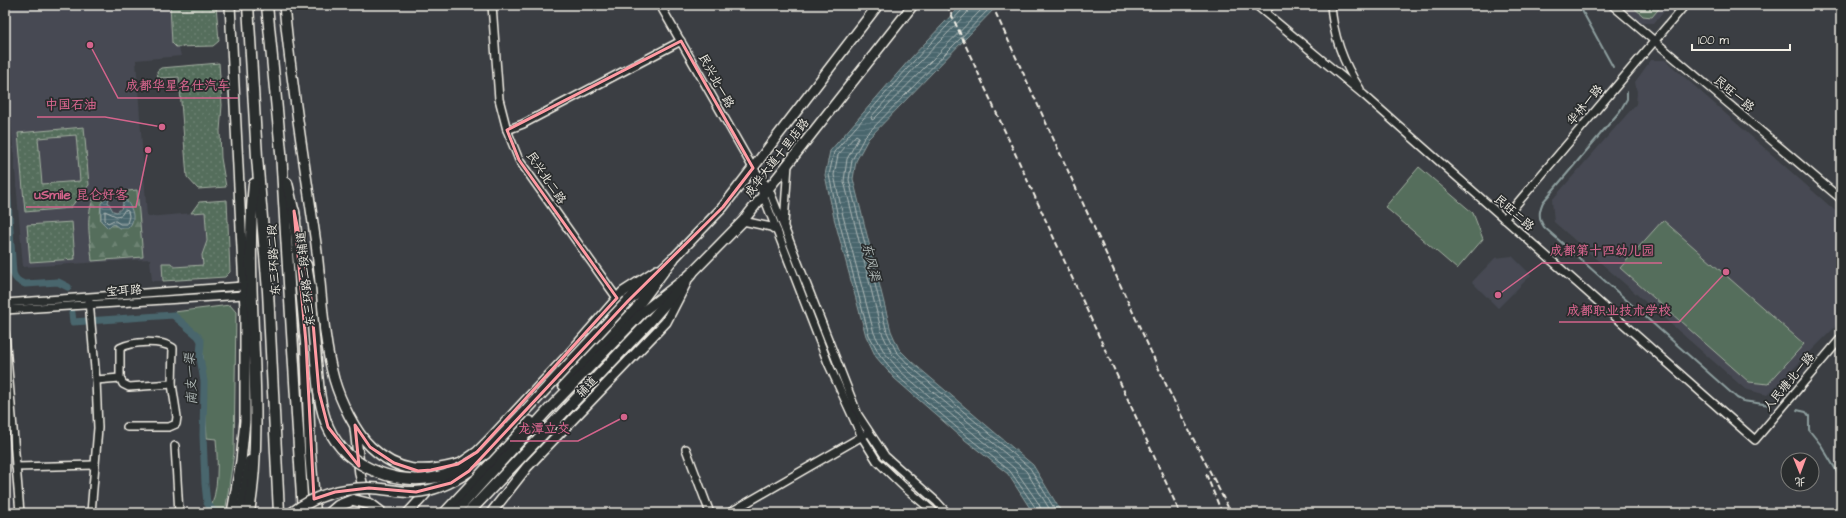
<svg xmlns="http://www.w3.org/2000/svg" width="1846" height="518" font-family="'Architects Daughter','LXGW WenKai TC',sans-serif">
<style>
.built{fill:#474a52}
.grass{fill:url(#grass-dots);stroke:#a4b0a2;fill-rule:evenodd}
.forest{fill:url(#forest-firs);stroke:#a4b0a2}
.park{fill:#546e5c;stroke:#a4b0a2}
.water{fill:url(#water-rules);stroke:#8d9e9e}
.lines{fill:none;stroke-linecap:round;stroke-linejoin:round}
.shore{stroke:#b0b9b7;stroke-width:1}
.stream{stroke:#8d9e9e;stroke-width:2}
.canal{stroke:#49666d;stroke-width:7}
.minor-casing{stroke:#f4f1e8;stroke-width:10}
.major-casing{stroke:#f4f1e8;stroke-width:12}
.highway-casing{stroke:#f4f1e8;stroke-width:13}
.minor{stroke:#2a2d2e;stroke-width:7}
.major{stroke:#2a2d2e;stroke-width:9}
.highway{stroke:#2a2d2e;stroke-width:10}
.rail{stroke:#f4f1e8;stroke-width:2;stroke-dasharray:6 3;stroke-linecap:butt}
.highway-bridge-casing{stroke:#f4f1e8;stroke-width:13;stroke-linecap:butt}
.highway-bridge{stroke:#2a2d2e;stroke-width:10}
.marked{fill:none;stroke:#ff9aa2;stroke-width:3;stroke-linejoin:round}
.labels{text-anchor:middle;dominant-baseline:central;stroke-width:3.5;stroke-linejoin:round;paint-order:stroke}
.street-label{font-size:12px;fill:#f4f1e8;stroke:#2a2d2e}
.water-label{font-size:13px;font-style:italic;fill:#b0b9b7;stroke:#2a2d2e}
.leader{fill:none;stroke:#d4648c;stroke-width:1.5}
.callout-dot{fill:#d4648c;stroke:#2a2d2e;stroke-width:1.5}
.callout-label{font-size:13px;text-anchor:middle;font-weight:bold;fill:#d4648c;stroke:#2a2d2e;stroke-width:3.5;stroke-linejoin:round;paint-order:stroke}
</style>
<defs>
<pattern id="grass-dots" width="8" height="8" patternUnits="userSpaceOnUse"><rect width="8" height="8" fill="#546e5c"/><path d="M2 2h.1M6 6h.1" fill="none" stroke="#6d8373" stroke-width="1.8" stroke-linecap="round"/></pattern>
<pattern id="forest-firs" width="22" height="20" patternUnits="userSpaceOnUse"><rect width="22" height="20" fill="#546e5c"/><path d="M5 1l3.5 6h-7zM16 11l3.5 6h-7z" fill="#6d8373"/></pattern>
<pattern id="water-rules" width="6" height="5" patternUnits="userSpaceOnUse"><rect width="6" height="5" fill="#49666d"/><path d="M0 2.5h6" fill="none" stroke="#647c82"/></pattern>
</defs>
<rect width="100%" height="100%" fill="#3b3e43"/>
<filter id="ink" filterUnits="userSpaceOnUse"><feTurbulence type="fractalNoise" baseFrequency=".025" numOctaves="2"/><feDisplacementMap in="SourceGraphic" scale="8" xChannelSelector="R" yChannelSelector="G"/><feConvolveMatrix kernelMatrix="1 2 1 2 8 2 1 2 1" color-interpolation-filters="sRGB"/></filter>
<g filter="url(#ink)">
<g class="built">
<polygon points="5,5 170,5 172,43 176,47 179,47 181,56 136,60 147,217 205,212 207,241 202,255 203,266 174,267 162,263 163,281 152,281 150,259 23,267 5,47"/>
<polygon points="1620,5 1670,5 1654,23 1641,23"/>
<polygon points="1651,60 1665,60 1841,216 1841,321 1767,395 1745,389 1554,222 1552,200 1636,104 1637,92 1635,82"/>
<polygon points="1512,256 1531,275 1498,308 1472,282 1495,258"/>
</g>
<g class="grass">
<polygon points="170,5 216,5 219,41 213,46 176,47 172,43"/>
<polygon points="219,63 222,105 220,131 221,158 226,187 198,189 187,177 179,77 158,78 157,71 161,68"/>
<path d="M84 127 89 185 70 208 25 212 18 133ZM76 135 80 181 42 184 38 138Z"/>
<polygon points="227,200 230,272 225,277 163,281 162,263 171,263 174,267 203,265 202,255 207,241 205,212 191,213 199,202"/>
<polygon points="72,222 75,259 30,262 27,225"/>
</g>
<path class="forest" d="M137 190 143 257 92 261C90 235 84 217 96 193L111 192C101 200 99 209 101 221L108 228 113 224 116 226 127 200 119 192Z"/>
<g class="park">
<polygon points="1631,5 1662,5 1652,17 1643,16"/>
<polygon points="1419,167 1473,213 1483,239 1457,269 1385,207"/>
<polygon points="1663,220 1804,344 1768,384 1749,382 1620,268"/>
<path d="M230 305 236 312 234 453 225 513H209C219 489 218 464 216 439L207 438 202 338 174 312Z"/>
</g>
<g class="water">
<polygon points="961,5 998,5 868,139 856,161 853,179 891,331 899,349 912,362 1033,465 1062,513 1033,513 1008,474 960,436 894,378 876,357 866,336 834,218 825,175 830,151 910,59"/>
<path d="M111 192 108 202 113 211 117 212C124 208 124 201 121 195 130 203 139 218 128 228H119L114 224 108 228 101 221V203Z"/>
</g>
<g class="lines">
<g class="shore">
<polyline points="964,5 963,9 913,62 834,152 829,175 838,217 869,335 880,355 897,376 963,433 1010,471 1035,507 1037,513"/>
<polyline points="969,5 967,13 917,65 871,117 872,120 874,119 986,5"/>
<polyline points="993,5 865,136 852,160 849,180 887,332 896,351 910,366 1030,468 1057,513"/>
<polygon points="125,210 128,211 129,216 127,224 120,224 114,220 108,223 105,220 105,211 116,216 121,215"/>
<polyline points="1042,513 1039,504 1014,468 901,372 884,352 874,333 843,216 834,175 838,155 856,135 859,137 847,159 844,181 882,333 892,354 906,369 1026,471 1052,513"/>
</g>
<g class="stream">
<polyline points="1579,5 1613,67"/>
<path d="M1627 92V99L1620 111 1543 202C1539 211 1538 218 1544 227L1737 398 1743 401 1770 405"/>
<polyline points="1797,410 1806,412 1809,416 1809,430 1821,445 1836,470 1841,482"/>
</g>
<g class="canal">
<path d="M5 159 13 273C15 279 18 282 25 284L58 282 68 287"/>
<polyline points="72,313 73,322 173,315 198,336 201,341 200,357 204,382 203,435 205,484 207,503 215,513"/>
</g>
<defs>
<g id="minor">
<polyline points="492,5 499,99 507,130 519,160 617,298"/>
<polyline points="660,5 753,168 769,189 858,415 885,456 937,502 947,513"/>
<polyline points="1256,5 1364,95 1755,440 1841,338"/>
<path d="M1331 5C1333 35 1343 63 1360 89"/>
<polyline points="1612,5 1841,199"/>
<polyline points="1265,12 1271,5"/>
<polyline points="507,130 523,124 681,41"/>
<polyline points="755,174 828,363 862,437 877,461 904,487 935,513"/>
<polyline points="1504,219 1685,5"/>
<polyline points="743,221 771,227 777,231"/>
<polyline points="784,224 788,164"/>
<polyline points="89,301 96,380 98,428 91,513"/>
<polyline points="5,303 243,286"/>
<polyline points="5,310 244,295"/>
<polyline points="5,333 20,513"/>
<path d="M120 378V348C133 341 161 340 173 348L172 384 177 417 176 424 169 427H127"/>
<polyline points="96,380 120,378 123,384 129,387 172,384"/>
<polyline points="175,446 179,513"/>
<polyline points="686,449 710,513"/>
<polyline points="16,467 95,465"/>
<polyline points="729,513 866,434"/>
</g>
<g id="major">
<polyline points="230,5 245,308 245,421 241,461 232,513"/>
<path d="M284 5C291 85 305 165 316 244 322 290 322 335 334 379 340 400 355 432 371 447 399 473 423 473 458 464"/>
<polyline points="563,385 638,306 673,259 723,207 878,5"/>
<polyline points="355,428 360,474 369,513"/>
<polyline points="454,468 477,452 486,443 570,353 623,292 657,270"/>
<polyline points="408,513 431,488"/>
<polyline points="444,513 530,421"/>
<polyline points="455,513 548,410 644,311 692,273 743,221 913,5"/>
<polyline points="491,513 527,467 666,322 686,283"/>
</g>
<g id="highway">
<polyline points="248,5 257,157 268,291 279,513"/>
<polyline points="267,5 281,152 303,513"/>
<polyline points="287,183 295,218"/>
<polyline points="294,211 306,343 310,452 315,513"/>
<polyline points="306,265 310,288"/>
<polyline points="628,301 673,259"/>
<polyline points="241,513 250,461"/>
<path d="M249 513C266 404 243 293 254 184"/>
<polyline points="330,513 338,506 353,500"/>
<polyline points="468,513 651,320 692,273"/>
</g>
</defs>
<use href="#minor" class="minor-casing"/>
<use href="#major" class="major-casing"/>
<use href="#highway" class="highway-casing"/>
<use href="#minor" class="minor"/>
<use href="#major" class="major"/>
<use href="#highway" class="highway"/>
<g class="rail">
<polyline points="947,5 1180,513"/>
<polyline points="992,5 1169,391 1231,513"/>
<polyline points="1206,474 1222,513"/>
</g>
<defs>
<g id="highway-bridge">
<path d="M310 288C312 313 314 337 316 361 318 383 319 406 328 427 347 470 402 488 445 475 460 470 472 463 485 454L628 301"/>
<polyline points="353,500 370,504 382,513"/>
<path d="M292 513C314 496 341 488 369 488 385 488 400 493 415 492 435 491 453 482 469 471"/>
</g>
</defs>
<use href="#highway-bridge" class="highway-bridge-casing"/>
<use href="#highway-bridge" class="highway-bridge"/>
</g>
</g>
<path class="marked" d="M681 41 753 168 723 207 628 301 469 471 451 483 416 492 369 488 335 492 314 499 306 343 294 211 310 288 319 392 328 427 359 466 355 425 370 447 394 463 418 471 431 470 458 464 477 452 617 298 519 160 507 130Z"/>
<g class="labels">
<g class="street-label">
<text transform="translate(716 81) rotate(61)">民兴北一路</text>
<text transform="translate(1734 94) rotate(40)">民旺一路</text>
<text transform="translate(1585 105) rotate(-50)">华林一路</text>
<text transform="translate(777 158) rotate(-52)">成华大道十里店路</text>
<text transform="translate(546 178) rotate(56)">民兴北二路</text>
<text transform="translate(1514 213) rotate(41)">民旺二路</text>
<text transform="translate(274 260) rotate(-93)">东三环路二段</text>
<text transform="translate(306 279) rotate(-96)">东三环路二段辅道</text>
<text transform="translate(124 291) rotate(-4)">宝耳路</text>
<text transform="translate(1789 382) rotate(-50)">人民塘北一路</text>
<text transform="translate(587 387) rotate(-47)">辅道</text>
</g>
<g class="water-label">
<text transform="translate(871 262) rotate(76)">东风渠</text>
<text transform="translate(191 379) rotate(-93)">南支一渠</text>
</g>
</g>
<path class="leader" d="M90 45L118 98H238M162 127L105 117H37M148 150L136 207H26M1498 295L1542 263H1662M1726 272L1679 322H1559M624 417L578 441H510"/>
<g class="callout-dot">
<circle cx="90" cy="45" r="4"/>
<circle cx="162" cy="127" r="4"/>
<circle cx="148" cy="150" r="4"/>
<circle cx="1498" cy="295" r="4"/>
<circle cx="1726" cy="272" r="4"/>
<circle cx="624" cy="417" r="4"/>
</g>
<g class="callout-label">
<text x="178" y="90">成都华星名仕汽车</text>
<text x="71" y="109">中国石油</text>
<text x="81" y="199">uSmile 昆仑好客</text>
<text x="1602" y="255">成都第十四幼儿园</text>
<text x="1619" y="315">成都职业技术学校</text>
<text x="544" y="433">龙潭立交</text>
</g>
<rect width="1846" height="518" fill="none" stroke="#2a2d2e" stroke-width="20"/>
<rect x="10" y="10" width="1826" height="498" fill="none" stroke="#f4f1e8" stroke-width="1.5" filter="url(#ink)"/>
<g transform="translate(1800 472) rotate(179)"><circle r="19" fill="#2a2d2e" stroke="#7b7b78"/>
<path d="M0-3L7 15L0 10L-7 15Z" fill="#ff9aa2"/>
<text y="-6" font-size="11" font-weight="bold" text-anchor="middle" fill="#f4f1e8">北</text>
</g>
<path d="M1692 44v6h98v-6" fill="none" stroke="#f4f1e8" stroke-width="2"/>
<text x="1698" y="44" font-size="12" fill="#f4f1e8" stroke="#2a2d2e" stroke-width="3" paint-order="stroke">100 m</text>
</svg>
